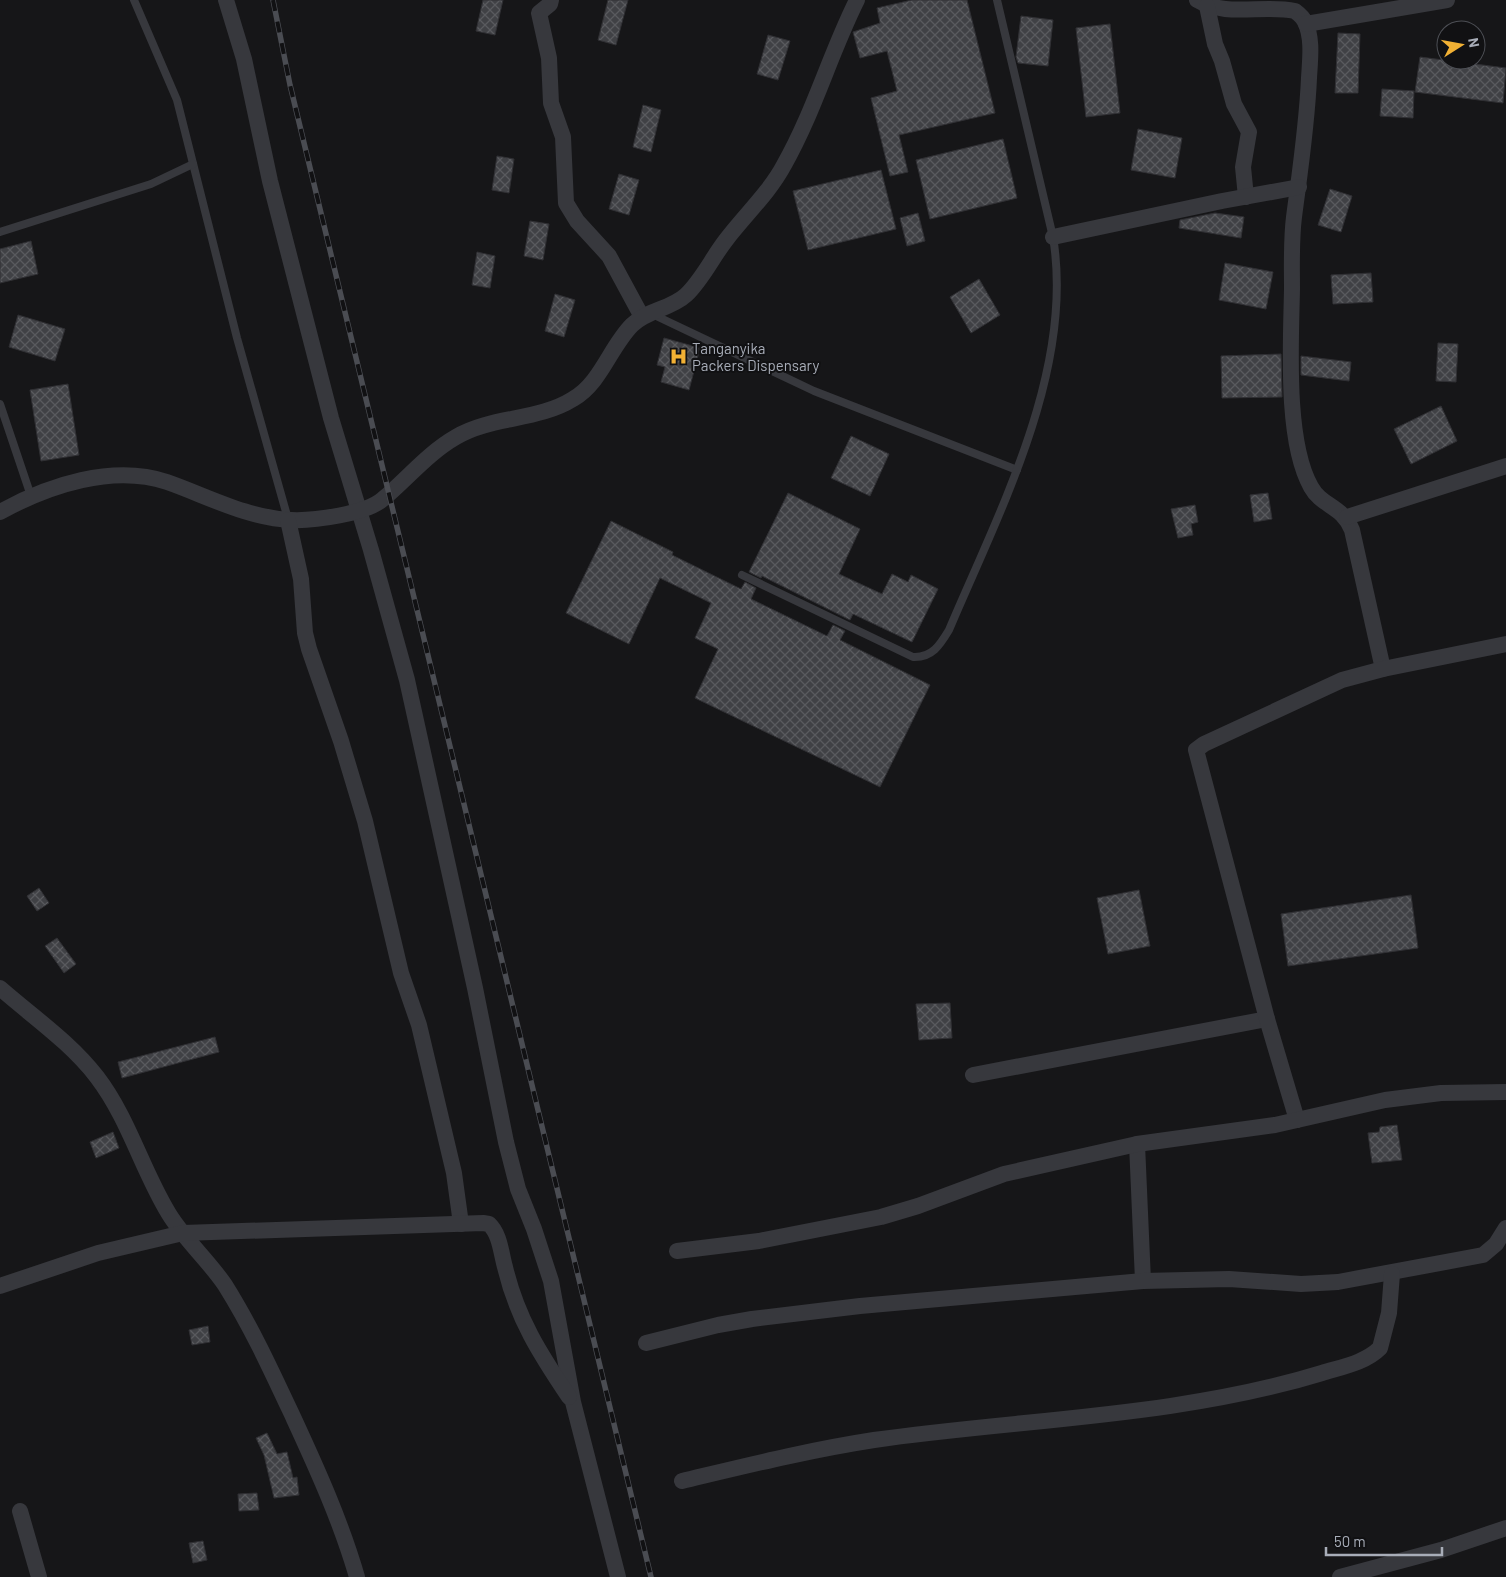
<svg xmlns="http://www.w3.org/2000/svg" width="1506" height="1577" font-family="Barlow,sans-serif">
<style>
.building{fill:url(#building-cross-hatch);stroke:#303034}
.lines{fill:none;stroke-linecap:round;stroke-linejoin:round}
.lane{stroke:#37383d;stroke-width:8}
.street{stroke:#37383d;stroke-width:16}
.rail-casing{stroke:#4a4c52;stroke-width:5.5}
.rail{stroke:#111113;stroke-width:4;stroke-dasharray:11;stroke-linecap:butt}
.labels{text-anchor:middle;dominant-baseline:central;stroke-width:4;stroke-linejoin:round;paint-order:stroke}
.poi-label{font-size:15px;fill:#a8adb8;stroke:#111113;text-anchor:start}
</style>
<defs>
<pattern id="building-cross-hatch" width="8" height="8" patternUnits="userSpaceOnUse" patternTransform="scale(1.25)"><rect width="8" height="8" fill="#404145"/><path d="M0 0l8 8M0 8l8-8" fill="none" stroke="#595a5e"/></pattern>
</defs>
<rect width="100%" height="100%" fill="#161618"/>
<g class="building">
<polygon points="483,0 503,0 495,35 476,31"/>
<polygon points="608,0 628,0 616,45 598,40"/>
<polygon points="912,0 967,0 995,113 899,135 908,172 890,176 871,98 897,91 887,51 860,58 853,32 880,23 877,8"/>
<polygon points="1021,16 1053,20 1048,66 1018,63 1016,57"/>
<polygon points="1110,24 1120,113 1086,117 1076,28"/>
<polygon points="1338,33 1360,34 1358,93 1335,93"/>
<polygon points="768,35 790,41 778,80 757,74"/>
<polygon points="1420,57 1506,68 1503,103 1415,92"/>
<polygon points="1382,89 1414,91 1413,118 1380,116"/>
<polygon points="643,105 661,110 651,152 633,147"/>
<polygon points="1138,129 1182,138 1175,178 1131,170"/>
<polygon points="1003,139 1017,198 930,219 916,160"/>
<polygon points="497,156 514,159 509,193 492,190"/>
<polygon points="881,170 896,229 808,250 793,191"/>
<polygon points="619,174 639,180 629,215 609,209"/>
<polygon points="1330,189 1352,196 1341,232 1318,225"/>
<polygon points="918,213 925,241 907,246 900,218"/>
<polygon points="1215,213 1244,217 1241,238 1179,228 1180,220"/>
<polygon points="530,221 549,224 543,260 524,256"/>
<polygon points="31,241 38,274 0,283 0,249"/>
<polygon points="477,252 495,256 490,288 472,285"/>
<polygon points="1225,263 1273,272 1266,309 1219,300"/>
<polygon points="1371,273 1373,302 1333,304 1331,275"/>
<polygon points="979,279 1000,315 971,333 950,297"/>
<polygon points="555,294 575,300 564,337 545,331"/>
<polygon points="18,315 65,329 55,361 9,347"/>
<polygon points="664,338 700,348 689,390 661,382 665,367 657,365"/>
<polygon points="1438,343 1458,344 1456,382 1436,381"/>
<polygon points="1281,354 1282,397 1222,398 1221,356"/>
<polygon points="1301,356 1351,362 1349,381 1301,375"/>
<polygon points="68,384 79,455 41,461 30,390"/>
<polygon points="1441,406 1457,441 1411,464 1394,429"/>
<polygon points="851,436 889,454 870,496 831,478"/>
<polygon points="788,493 860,529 839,574 882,594 892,574 908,582 911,575 938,589 912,642 853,614 850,620 762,576 761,578 749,572"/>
<polygon points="1268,493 1272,519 1254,522 1250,495"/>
<polygon points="1195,505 1198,522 1191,524 1193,535 1178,538 1171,509"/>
<polygon points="611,521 673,552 672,555 741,589 745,582 756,588 751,599 827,636 833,625 845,631 840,640 930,685 880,787 695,698 718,649 695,638 711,603 660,578 629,644 566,613"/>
<polygon points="39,888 49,903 37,911 27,896"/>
<polygon points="1139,890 1150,946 1108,954 1097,898"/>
<polygon points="1411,895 1418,948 1288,966 1281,914"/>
<polygon points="57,938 76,964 64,973 45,946"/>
<polygon points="950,1003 952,1038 919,1040 916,1004"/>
<polygon points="215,1037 219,1052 122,1078 118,1062"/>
<polygon points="1397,1125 1402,1160 1372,1163 1368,1133 1379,1132 1380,1127"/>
<polygon points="113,1132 119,1148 96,1158 90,1142"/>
<polygon points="208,1326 210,1342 192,1345 189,1330"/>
<polygon points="267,1433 277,1454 287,1452 293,1478 297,1477 299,1495 274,1498 264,1455 256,1438"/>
<polygon points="257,1493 259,1510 239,1511 238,1494"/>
<polygon points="203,1541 207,1560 193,1563 189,1543"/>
</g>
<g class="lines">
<g class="lane">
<polyline points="134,0 177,100 237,338 288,519"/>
<polyline points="0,232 151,184 193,164"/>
<polyline points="652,314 814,391 1017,470"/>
<polyline points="0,404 31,496"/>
<path d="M742 575 913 657C932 658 940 645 949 630 999 512 1075 369 1053 237L997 0"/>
</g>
<g class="street">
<polyline points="226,0 244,59 270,181 331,418 371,550 407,680 475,988 506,1142 518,1189 534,1229 551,1281 573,1402 618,1577"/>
<polyline points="551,0 550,4 539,13 549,58 551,103 563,137 566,203 577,221 609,256 642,317"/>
<path d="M1197 0C1227 18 1262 4 1295 11 1299 14 1303 17 1305 22 1313 38 1310 60 1309 78 1307 125 1300 171 1294 217 1291 241 1292 265 1292 289 1291 343 1285 441 1311 487 1322 507 1342 505 1352 530L1383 669"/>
<polyline points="1207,6 1215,44 1222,61 1234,104 1249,132 1243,167 1246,197"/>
<polyline points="1306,24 1447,0"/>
<polyline points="1053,237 1222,201 1299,187"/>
<path d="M0 512C49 485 113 464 167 482 207 496 247 518 291 520 314 521 366 514 383 499 407 479 428 453 456 437 491 416 538 421 573 399 601 383 610 347 632 325 647 310 671 309 686 295 702 280 712 258 726 240 745 215 769 193 784 165 814 112 830 54 857 0"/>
<polyline points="1347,517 1506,466"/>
<polyline points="288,520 301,579 305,633 309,649 341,741 365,821 401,973 419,1025 454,1173 461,1224"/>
<path d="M0 988C33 1017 70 1042 97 1077 129 1119 142 1170 169 1214 185 1240 208 1260 225 1285 252 1328 273 1374 294 1419 318 1471 341 1522 357 1577"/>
<polyline points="973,1075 1267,1019"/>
<polyline points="1297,1120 1267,1019 1196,750 1204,744 1342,680 1383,669 1506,644"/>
<polyline points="1137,1144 1143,1281"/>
<polyline points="677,1251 759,1241 881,1217 918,1206 1004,1174 1137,1144 1275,1125 1385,1100 1441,1093 1506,1092"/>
<path d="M0 1286 98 1253 183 1233 483 1223 489 1224C500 1234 501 1253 505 1267 517 1318 540 1354 569 1397"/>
<polyline points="646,1343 718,1325 752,1319 860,1306 1143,1281 1229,1279 1301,1284 1338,1282 1483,1255 1496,1244 1506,1228"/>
<path d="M682 1481C745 1466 809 1450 874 1440 1021 1419 1179 1417 1322 1373 1341 1367 1365 1363 1380 1348L1389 1313 1392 1274"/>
<polyline points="20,1511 39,1577"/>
<polyline points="1340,1577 1441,1550 1506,1528"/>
</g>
<defs>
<polyline id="rail" points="273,0 290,85 651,1577"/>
</defs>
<use href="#rail" class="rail-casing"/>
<use href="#rail" class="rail"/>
</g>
<defs>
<symbol id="hospital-bare" viewBox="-9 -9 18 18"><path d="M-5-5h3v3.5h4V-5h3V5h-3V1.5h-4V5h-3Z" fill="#f2b134" stroke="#111113" stroke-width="2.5" paint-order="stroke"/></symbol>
</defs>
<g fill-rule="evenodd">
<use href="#hospital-bare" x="666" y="344" width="25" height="25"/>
</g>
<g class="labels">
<g class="poi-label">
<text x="692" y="348">Tanganyika<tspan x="692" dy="17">Packers Dispensary</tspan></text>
</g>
</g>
<g transform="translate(1461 45) rotate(79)"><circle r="24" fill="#111113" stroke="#4d4f55"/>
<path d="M0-4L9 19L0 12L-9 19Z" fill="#f2b134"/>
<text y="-8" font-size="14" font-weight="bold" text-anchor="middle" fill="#a8adb8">N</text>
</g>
<path d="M1326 1547v8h116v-8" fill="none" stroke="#a8adb8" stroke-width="2.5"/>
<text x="1334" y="1547" font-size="15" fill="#a8adb8" stroke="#111113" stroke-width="4" paint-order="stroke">50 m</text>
</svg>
